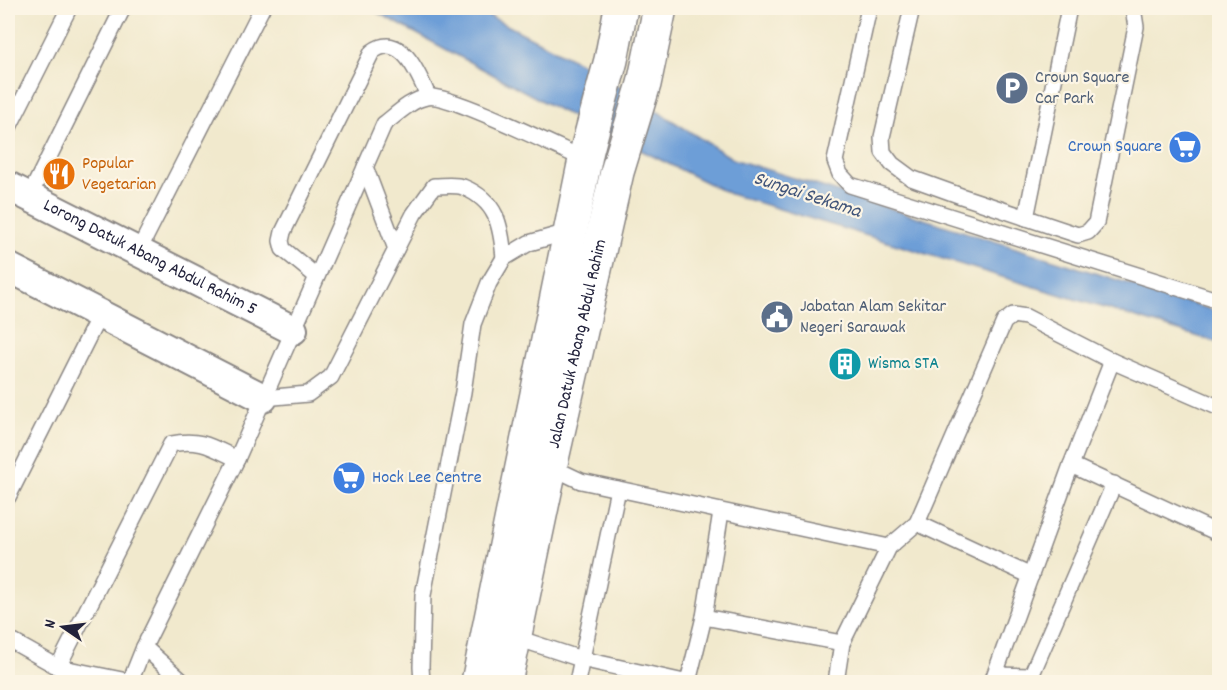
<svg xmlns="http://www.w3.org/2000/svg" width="1227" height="690" font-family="Dekko,sans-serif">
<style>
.water{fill:#6d9ed7;stroke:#486089;stroke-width:1.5}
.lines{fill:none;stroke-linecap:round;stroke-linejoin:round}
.service-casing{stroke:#8a8684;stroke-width:18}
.minor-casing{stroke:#8a8684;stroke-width:32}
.tertiary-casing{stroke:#8a8684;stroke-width:36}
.service{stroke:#fff;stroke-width:15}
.minor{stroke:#fff;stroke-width:28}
.tertiary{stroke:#fff;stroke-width:33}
.labels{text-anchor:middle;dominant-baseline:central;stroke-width:4.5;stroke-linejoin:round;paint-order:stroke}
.service-label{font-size:18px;fill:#4e5e75;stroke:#fcf5e5;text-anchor:start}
.shop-label{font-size:18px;fill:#366cbe;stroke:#fcf5e5;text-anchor:end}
.food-label{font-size:18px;fill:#c56008;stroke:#fcf5e5;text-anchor:start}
.street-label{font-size:18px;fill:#22223b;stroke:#fcf5e5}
.culture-label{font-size:18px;fill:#0d838f;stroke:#fcf5e5;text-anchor:start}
.water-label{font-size:20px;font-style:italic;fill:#405479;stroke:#fcf5e5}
</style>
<rect width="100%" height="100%" fill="#fcf5e5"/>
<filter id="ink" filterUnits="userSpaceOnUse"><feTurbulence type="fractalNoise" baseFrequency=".0167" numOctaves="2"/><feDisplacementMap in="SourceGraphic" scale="12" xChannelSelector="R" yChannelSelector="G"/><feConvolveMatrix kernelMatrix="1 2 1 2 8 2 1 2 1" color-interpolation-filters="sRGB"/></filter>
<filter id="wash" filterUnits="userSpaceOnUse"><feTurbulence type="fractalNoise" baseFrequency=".008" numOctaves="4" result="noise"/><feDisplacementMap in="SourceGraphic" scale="24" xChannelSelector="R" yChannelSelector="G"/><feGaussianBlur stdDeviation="1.35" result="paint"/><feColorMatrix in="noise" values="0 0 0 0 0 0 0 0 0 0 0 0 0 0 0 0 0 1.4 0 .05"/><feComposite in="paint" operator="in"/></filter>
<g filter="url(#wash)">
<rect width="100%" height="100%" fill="#f1e9cd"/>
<polygon class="water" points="369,8 474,8 584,65 733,159 1219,312 1219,343 730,194 559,110"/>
</g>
<g filter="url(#ink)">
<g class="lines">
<defs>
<g id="service">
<polyline points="869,8 835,161 840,174 850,185 1220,301"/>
<polyline points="912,8 882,137 883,152 892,164 911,178 961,196 1078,235 1088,232 1096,223 1136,27 1133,8"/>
<polyline points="8,129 69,8"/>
<polyline points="365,167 396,249"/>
<polyline points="29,197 123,8"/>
<polyline points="1026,218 1069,8"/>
<polyline points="138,252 262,8"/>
<path d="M316 276 283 249 281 241 283 232 372 52C401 30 419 75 428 96"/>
<path d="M263 398 308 394 331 377 414 214 434 186C443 186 455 184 463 187 497 201 501 225 504 258"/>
<polyline points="551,463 562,472 581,481 889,547"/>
<polyline points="1071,465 1220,534"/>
<polyline points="8,497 100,314"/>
<polyline points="917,523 1031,576"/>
<polyline points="704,617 842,643"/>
<polyline points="514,637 581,659 684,682"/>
<polyline points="8,639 58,667 132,682"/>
<polyline points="144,647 183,682"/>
<path d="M58 667 171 444C200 438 212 447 237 459"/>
<polyline points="995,675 1031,676 1114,484"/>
<path d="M130 682 144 647 237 459 384 124C397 114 411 100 427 97 446 92 561 149 586 160"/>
<polyline points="422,682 421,667 423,595 463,392 473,324 489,283 504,258 529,243 571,231"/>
<polyline points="577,682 618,489"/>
<polyline points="688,682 704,617 721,512"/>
<polyline points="836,682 842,643 889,547 917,523 1004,322 1013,315 1026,317 1112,361 1220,408"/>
<polyline points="992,682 1071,465 1112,361"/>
</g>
<g id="minor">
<path id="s1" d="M8 186 293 330"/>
<polyline points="8,267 263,398"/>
</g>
<g id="tertiary">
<polyline points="478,682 587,150 611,60 621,8"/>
<path id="s2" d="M505 682 551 463 617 172 644 84 660 8"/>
</g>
</defs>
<use href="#service" class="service-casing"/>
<use href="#minor" class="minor-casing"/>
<use href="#tertiary" class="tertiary-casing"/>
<use href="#service" class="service"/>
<use href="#minor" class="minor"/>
<use href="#tertiary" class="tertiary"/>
</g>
</g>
<defs>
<symbol id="parking-disc" viewBox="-11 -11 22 22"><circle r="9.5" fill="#5c6f8a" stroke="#fcf5e5"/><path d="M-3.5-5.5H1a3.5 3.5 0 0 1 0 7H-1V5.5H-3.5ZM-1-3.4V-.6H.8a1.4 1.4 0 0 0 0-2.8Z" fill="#fff"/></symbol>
<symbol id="supermarket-disc" viewBox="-11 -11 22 22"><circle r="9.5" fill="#3f7fe0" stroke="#fcf5e5"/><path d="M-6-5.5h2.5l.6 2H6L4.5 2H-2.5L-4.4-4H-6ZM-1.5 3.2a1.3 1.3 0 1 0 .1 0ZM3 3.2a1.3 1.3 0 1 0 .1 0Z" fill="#fff"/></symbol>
<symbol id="restaurant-disc" viewBox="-11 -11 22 22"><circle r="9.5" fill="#e8710a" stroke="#fcf5e5"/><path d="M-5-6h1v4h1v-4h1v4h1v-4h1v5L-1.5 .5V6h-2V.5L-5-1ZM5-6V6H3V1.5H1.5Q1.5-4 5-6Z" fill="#fff"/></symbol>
<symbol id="civic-disc" viewBox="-11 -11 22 22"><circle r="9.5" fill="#5c6f8a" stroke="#fcf5e5"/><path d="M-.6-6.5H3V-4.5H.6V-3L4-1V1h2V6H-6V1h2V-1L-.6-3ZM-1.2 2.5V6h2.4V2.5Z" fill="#fff"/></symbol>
<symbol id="building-disc" viewBox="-11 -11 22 22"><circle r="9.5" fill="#0f9aa8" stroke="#fcf5e5"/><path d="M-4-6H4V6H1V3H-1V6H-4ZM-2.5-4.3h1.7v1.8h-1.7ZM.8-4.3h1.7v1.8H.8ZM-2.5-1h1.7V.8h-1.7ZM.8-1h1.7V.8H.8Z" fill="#fff"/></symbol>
</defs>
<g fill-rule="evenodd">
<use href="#parking-disc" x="993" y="69" width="38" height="38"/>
<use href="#supermarket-disc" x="1166" y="128" width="38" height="38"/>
<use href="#restaurant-disc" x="40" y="155" width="38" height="38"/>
<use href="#civic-disc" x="758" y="298" width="38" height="38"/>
<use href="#building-disc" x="826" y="345" width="38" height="38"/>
<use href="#supermarket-disc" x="330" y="459" width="38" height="38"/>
</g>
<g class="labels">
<g class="service-label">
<text x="1035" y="78">Crown Square<tspan x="1035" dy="21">Car Park</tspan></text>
<text x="800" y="307">Jabatan Alam Sekitar<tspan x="800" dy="21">Negeri Sarawak</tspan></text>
</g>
<g class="shop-label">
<text x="1162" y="147">Crown Square</text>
<text x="372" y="478" text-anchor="start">Hock Lee Centre</text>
</g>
<g class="food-label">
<text x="82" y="164">Popular<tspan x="82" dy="21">Vegetarian</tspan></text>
</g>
<g class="street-label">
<text stroke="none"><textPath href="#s1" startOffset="159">Lorong Datuk Abang Abdul Rahim 5</textPath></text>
<text stroke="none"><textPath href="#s2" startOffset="346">Jalan Datuk Abang Abdul Rahim</textPath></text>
</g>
<g class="culture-label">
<text x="868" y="364">Wisma STA</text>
</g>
<g class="water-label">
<text transform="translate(807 196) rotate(18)">Sungai Sekama</text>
</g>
</g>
<rect width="1227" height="690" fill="none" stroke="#fcf5e5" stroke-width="30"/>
<g transform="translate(63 627) rotate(284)" stroke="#fcf5e5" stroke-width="4.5" paint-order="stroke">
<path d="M0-4.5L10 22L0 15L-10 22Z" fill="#22223b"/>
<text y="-9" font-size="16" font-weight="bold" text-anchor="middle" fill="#22223b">N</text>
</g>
</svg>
